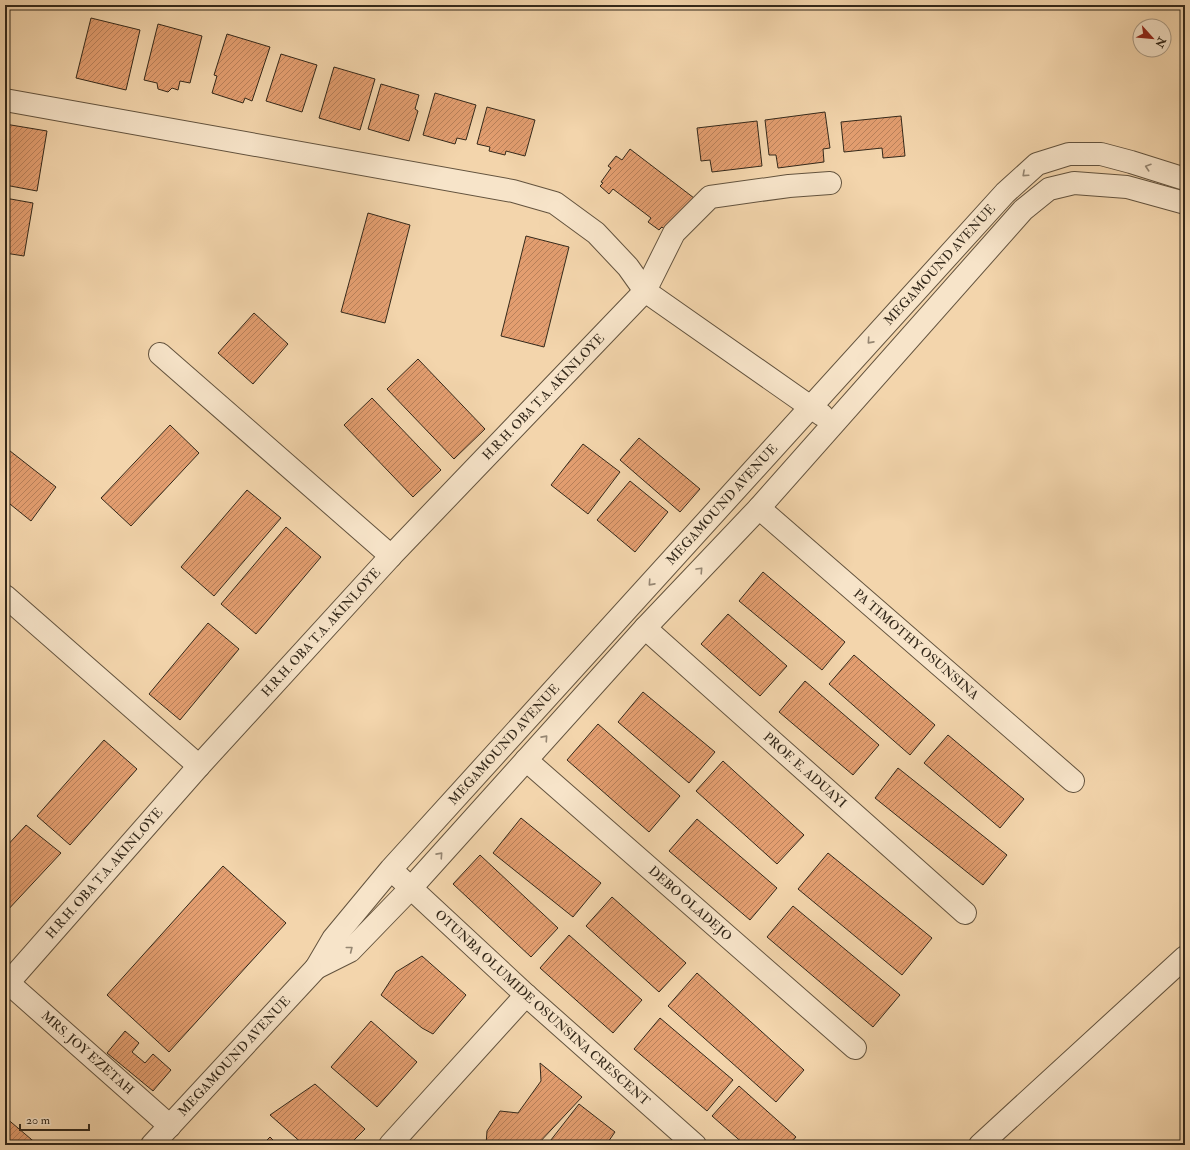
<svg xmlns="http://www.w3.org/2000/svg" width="1190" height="1150" font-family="'IM FELL Double Pica',serif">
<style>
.building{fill:url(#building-hatch);stroke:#33281a}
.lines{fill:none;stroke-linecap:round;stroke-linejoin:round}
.minor-casing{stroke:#63533e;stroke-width:24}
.minor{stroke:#f7e4c9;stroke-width:22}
.oneway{stroke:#958672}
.labels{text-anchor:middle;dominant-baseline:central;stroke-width:3;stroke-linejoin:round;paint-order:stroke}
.street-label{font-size:13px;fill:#33281a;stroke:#f7e4c9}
</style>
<defs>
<pattern id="building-hatch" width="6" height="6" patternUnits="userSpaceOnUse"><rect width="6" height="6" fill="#e39e70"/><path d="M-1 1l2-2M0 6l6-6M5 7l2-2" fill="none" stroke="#b9815b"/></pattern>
</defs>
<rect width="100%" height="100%" fill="#f3d5ac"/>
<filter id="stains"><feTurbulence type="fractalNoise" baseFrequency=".005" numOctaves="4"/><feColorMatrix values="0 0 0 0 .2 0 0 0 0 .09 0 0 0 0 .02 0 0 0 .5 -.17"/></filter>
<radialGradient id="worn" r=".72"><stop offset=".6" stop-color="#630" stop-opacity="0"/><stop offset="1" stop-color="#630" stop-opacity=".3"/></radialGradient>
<g class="building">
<polygon points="91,18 140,30 126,90 76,78"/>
<polygon points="158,24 202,36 190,83 180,81 178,90 172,88 168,92 158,89 157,83 144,80"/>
<polygon points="227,34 270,47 252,101 245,98 243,103 212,93 217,76 214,75"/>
<polygon points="281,54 317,65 302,112 266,101"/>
<polygon points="334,67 375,79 360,130 319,118"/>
<polygon points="381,84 419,95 415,109 418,111 409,141 368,129"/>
<polygon points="435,93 476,105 466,140 457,138 455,144 423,135"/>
<polygon points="487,107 535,120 525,156 506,151 505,155 489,151 490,147 477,144"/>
<polygon points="825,112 830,148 823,149 824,162 778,168 776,155 769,155 765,120"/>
<polygon points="901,116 905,156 883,158 882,148 844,152 841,122"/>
<polygon points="757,121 762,166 712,172 710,160 701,161 697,128"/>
<polygon points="5,124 47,131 37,191 5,185"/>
<polygon points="630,149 694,198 668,232 662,227 659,230 648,222 651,218 613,189 609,194 600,186 603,183 601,182 611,168 608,166 616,156 622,160"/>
<polygon points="5,198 33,203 24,256 5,253"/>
<polygon points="368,213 410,225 385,323 341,312"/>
<polygon points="526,236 569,247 544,347 501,336"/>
<polygon points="254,313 288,344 253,384 218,353"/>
<polygon points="418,359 485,429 454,459 387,389"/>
<polygon points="372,398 441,470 413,497 344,425"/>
<polygon points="170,425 199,453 131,526 101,498"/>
<polygon points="639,438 700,489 680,512 620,460"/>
<polygon points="583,444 620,472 588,514 551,485"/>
<polygon points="5,447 56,487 31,521 5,500"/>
<polygon points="630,481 668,512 635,552 597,520"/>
<polygon points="247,490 281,518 214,596 181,567"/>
<polygon points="286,527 321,557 256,634 221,604"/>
<polygon points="763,572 845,642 822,670 739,601"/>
<polygon points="728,614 787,666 760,696 701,644"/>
<polygon points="208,623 239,649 180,720 149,694"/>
<polygon points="854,655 935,725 910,755 829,684"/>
<polygon points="805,681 879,745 853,775 779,712"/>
<polygon points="643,692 715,752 689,783 618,722"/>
<polygon points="598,724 680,796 649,832 567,760"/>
<polygon points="948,735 1024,799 1000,828 924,763"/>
<polygon points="104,740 137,769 70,845 37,816"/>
<polygon points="723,761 804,835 777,864 696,791"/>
<polygon points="898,768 1007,855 983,885 875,798"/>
<polygon points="521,818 601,883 573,917 493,853"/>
<polygon points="697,819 777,888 750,920 669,851"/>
<polygon points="26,825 61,853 5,913 5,848"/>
<polygon points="828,853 932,938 902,975 798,889"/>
<polygon points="480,855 558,928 531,957 453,884"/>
<polygon points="223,866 286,923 169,1052 107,995"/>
<polygon points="612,897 686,963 659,992 586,926"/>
<polygon points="793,906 900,995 873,1027 767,937"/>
<polygon points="569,935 642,1000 613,1033 540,968"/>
<polygon points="422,956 466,995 433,1034 422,1028 381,995 396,972"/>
<polygon points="697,973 804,1070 776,1102 668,1006"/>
<polygon points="660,1018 733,1080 707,1111 634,1049"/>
<polygon points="371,1021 417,1062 377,1107 331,1067"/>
<polygon points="125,1031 139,1043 132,1052 145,1063 153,1054 171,1070 153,1091 107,1053"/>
<polygon points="540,1063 582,1097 537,1145 486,1145 487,1131 500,1111 518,1113 541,1081"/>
<polygon points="315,1084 365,1129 349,1145 304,1145 270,1115"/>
<polygon points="739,1086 796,1137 789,1145 745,1145 712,1116"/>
<polygon points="579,1104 615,1132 606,1145 547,1145"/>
<polygon points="5,1117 38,1145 5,1145"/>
<polygon points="270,1137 278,1145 262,1145"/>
</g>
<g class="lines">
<defs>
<g id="minor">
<polyline points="5,100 513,191 555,203 596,233 628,267 645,291 822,415"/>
<polyline points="160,354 391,556"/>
<path id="s1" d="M759 508 1073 781"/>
<polyline points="5,596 199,766"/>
<path id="s2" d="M645 628 965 913"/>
<path id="s3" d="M526 760 855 1048"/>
<path id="s4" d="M399 877 526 995 695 1145"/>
<polyline points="316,968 350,951 411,888 645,628 759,508 1023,210 1049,189 1074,183 1127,187 1185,203"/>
<path id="s5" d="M5 980 170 1126"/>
<path id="s6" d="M8 983 199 766 391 556 645 291 674 233 710 197 789 186 830 183"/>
<path id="s7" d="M152 1145 316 968 333 939 391 869 1005 193 1037 164 1069 154H1101L1131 162 1185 179"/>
<polyline points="390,1145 526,995"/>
<polyline points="980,1145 1185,957"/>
</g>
</defs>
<use href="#minor" class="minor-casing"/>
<use href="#minor" class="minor"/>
</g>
<defs><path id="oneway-chevron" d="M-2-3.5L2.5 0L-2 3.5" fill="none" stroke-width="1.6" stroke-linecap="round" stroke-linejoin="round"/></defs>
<g class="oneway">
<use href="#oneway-chevron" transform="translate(1148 167) rotate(-162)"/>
<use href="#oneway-chevron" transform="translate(1025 174) rotate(138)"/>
<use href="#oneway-chevron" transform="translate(870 341) rotate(132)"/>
<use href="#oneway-chevron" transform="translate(700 570) rotate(-47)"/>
<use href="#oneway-chevron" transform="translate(651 583) rotate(132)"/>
<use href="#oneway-chevron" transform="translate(545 738) rotate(-48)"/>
<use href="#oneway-chevron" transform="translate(440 855) rotate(-48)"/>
<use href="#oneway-chevron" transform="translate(350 949) rotate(-38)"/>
</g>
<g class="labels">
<g class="street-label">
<text stroke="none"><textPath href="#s7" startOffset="1182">MEGAMOUND AVENUE</textPath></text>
<text stroke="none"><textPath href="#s6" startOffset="794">H.R.H. OBA T.A. AKINLOYE</textPath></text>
<text stroke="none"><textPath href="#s7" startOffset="858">MEGAMOUND AVENUE</textPath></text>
<text stroke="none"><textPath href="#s6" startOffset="470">H.R.H. OBA T.A. AKINLOYE</textPath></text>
<text stroke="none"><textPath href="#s1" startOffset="208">PA TIMOTHY OSUNSINA</textPath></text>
<text stroke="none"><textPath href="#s7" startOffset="534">MEGAMOUND AVENUE</textPath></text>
<text stroke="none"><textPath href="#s2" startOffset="214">PROF. E. ADUAYI</textPath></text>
<text stroke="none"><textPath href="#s6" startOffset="146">H.R.H. OBA T.A. AKINLOYE</textPath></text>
<text stroke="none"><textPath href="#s3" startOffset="218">DEBO OLADEJO</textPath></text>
<text stroke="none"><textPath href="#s4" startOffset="194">OTUNBA OLUMIDE OSUNSINA CRESCENT</textPath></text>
<text stroke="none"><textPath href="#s5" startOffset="110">MRS. JOY EZETAH</textPath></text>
<text stroke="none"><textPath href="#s7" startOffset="121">MEGAMOUND AVENUE</textPath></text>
</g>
</g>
<rect width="1190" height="1150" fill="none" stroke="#f3d5ac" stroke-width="20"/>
<rect x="6" y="6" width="1178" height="1138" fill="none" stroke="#33281a" stroke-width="2"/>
<rect x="10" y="10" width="1170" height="1130" fill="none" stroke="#33281a"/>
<g transform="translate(1152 38) rotate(117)"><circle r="19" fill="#f7e4c9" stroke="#a99983"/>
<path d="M0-3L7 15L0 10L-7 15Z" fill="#8f2418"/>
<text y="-6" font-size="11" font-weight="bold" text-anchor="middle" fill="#33281a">N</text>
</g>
<path d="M20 1124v6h69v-6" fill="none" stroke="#33281a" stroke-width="2"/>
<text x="26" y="1124" font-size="12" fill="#33281a" stroke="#f7e4c9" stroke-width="3" paint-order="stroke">20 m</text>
<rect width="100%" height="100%" filter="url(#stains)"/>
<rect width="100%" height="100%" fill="url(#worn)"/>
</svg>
